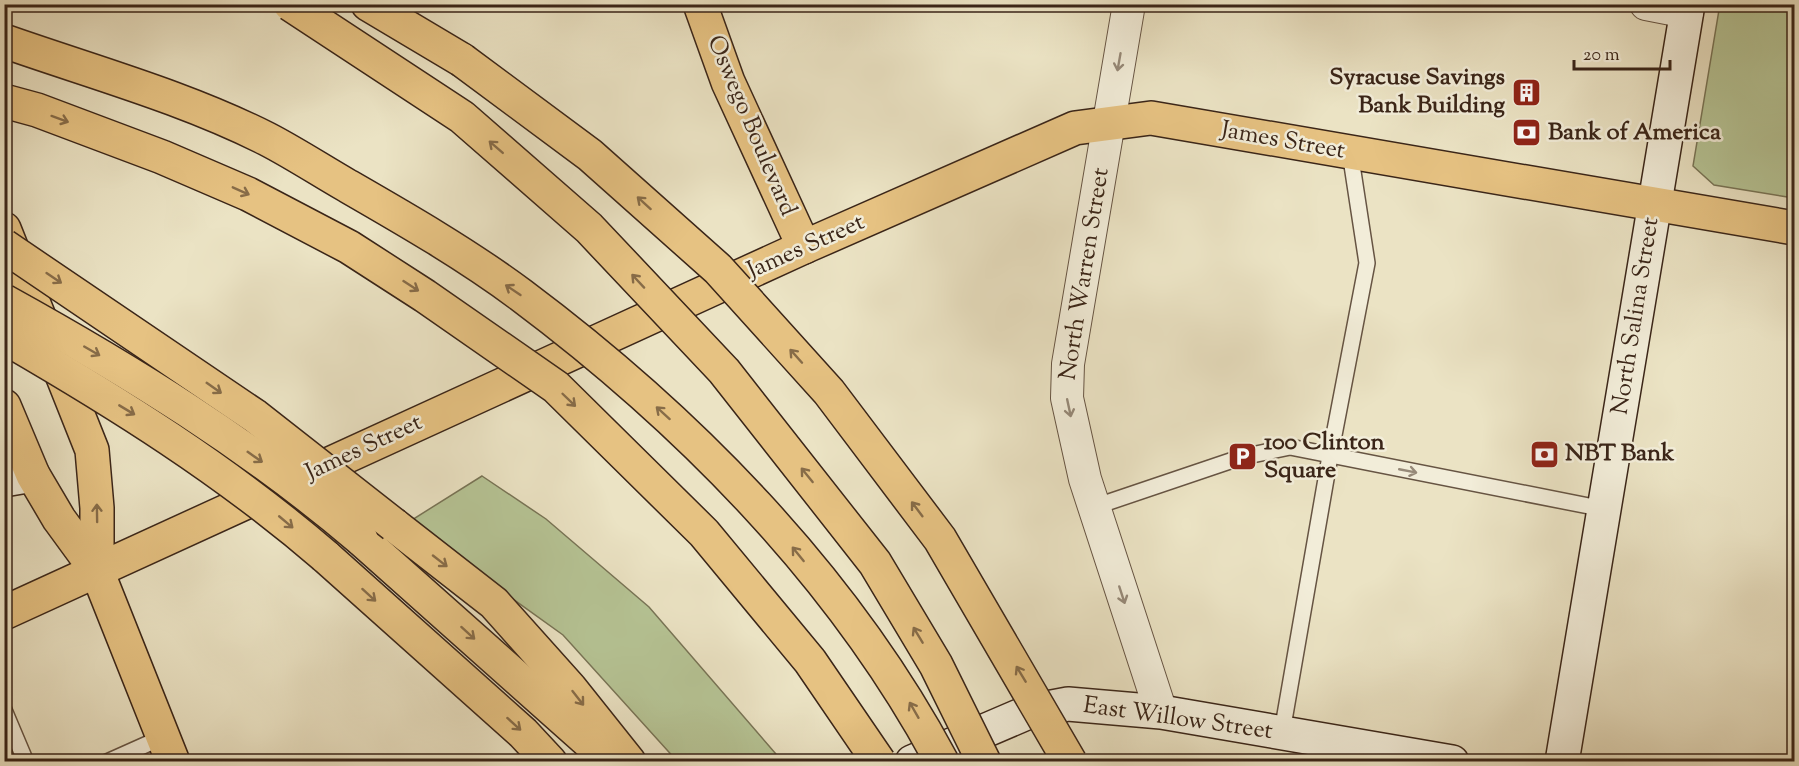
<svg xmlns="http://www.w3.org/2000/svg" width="1799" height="766" font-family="'Sorts Mill Goudy',serif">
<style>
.green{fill:#b6c495;stroke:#787456;stroke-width:1.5}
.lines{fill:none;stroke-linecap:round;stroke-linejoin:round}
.lane-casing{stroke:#665443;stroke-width:18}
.street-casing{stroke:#665443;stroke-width:34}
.secondary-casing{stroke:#3a2518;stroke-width:36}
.primary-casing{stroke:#3a2518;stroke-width:36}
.highway-casing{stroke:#3a2518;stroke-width:36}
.lane{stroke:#f2edd9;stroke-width:15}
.street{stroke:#f2edd9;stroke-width:32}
.secondary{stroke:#f2edd9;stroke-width:33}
.primary{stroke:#e6c282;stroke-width:33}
.highway{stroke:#e6c282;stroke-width:33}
.highway-bridge-casing{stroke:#3a2518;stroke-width:36;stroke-linecap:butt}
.highway-bridge{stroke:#e6c282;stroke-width:33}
.oneway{stroke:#968978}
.oneway2{stroke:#876c48}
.labels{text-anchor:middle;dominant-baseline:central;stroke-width:5;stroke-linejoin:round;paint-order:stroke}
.poi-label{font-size:24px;font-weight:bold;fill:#3a2518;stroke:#f2edd9;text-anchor:start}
.street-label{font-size:24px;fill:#3a2518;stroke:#f2edd9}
</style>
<rect width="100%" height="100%" fill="#ebe3c4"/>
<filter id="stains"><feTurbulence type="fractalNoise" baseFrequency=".00333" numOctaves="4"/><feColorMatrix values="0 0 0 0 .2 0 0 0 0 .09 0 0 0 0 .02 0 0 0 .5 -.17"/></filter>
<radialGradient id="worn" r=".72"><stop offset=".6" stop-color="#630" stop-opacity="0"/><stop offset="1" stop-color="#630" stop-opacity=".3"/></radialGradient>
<g class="green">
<polygon points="1720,4 1794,5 1794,198 1714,185 1693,166"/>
<polygon points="482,476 546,519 649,607 782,761 677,761 563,635 407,523"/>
</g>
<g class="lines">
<defs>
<g id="lane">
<polyline points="1094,507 1242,457 1290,447 1604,509"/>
<polyline points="4,710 26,762"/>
<polyline points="1282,732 1330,456 1367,263 1350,152"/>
<polyline points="107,762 163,737"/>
</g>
<g id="street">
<polyline points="1129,4 1068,364 1067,398 1085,479 1161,712"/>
<polyline points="1646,4 1687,12"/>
</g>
<g id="secondary">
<polyline points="4,480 33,475"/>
<polyline points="912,762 1031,711 1068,704 1161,712 1452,762"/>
<polyline points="1562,762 1688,4"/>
</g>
<g id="primary">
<polyline points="700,4 728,82 804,247"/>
<polyline points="4,229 92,450 97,508 97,571"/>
<polyline points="4,406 33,475 59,519 97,571 173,762"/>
<polyline points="4,613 804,247 1075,128 1151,118 1794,228"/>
</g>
<g id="highway">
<polyline points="368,4 462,60"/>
<polyline points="394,525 494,603 570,688 629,762"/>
<polyline points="361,539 606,757"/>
<polyline points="325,556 523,733 550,762"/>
</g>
</defs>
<use href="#lane" class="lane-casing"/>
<use href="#street" class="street-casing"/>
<use href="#secondary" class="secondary-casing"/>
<use href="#primary" class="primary-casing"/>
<use href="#highway" class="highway-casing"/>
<use href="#lane" class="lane"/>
<use href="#street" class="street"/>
<use href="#secondary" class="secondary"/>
<use href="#primary" class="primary"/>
<use href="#highway" class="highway"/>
<defs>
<g id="highway-bridge">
<polyline points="290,4 462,117 589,228 724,371 875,563 936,665 984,762"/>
<path d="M4 41C92 72 184 97 267 139 294 153 320 170 346 185 405 219 466 254 521 295 688 420 843 577 942 762"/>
<polyline points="462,60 590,155 718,269 829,392 940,539 1070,762"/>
<polyline points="4,101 37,110 162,157 248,194 349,247 425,296 556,387 704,533 810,661 879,762"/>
<polyline points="4,246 255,416 394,525"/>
<path d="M4 301C129 370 252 446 361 539"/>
<path d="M4 337C118 403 225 470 325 556"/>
</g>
</defs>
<use href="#highway-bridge" class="highway-bridge-casing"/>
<use href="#highway-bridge" class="highway-bridge"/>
</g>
<defs><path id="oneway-shaft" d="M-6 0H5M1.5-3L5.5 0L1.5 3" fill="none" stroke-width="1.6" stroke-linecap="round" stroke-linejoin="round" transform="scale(1.5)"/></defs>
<g class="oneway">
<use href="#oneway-shaft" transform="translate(1119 62) rotate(100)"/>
<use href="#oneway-shaft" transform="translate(1069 408) rotate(78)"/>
<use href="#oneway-shaft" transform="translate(1408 471) rotate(11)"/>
<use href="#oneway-shaft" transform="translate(1122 595) rotate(72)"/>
</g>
<g class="oneway2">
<use href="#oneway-shaft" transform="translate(60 119) rotate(20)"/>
<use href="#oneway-shaft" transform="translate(496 147) rotate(-139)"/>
<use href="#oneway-shaft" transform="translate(241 191) rotate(24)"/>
<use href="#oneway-shaft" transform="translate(644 203) rotate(-138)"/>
<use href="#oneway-shaft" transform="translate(54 278) rotate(34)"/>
<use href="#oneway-shaft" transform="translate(638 281) rotate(-133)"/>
<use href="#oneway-shaft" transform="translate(411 286) rotate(33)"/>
<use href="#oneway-shaft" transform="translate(513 290) rotate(-146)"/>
<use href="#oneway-shaft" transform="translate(92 351) rotate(30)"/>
<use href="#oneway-shaft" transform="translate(796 356) rotate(-132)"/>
<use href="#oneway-shaft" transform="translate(214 388) rotate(35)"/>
<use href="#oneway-shaft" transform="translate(569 400) rotate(44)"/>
<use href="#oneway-shaft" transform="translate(127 410) rotate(31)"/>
<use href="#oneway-shaft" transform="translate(663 413) rotate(-138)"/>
<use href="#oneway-shaft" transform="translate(255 457) rotate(35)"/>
<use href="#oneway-shaft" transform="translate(807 475) rotate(-129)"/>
<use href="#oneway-shaft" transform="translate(917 509) rotate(-127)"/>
<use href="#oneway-shaft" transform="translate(97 513) rotate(-91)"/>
<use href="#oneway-shaft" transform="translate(286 522) rotate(40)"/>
<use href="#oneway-shaft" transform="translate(798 554) rotate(-129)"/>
<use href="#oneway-shaft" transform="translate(440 561) rotate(38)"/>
<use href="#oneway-shaft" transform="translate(369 595) rotate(42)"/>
<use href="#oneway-shaft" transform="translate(468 633) rotate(42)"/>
<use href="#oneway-shaft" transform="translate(918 635) rotate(-121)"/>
<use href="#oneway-shaft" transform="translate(1021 674) rotate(-121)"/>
<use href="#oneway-shaft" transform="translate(578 698) rotate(52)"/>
<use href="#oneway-shaft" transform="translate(914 710) rotate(-120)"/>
<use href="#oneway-shaft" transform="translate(514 724) rotate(42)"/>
</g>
<defs>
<symbol id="building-square" viewBox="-11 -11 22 22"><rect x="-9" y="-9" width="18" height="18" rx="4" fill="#8f2418" stroke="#f2edd9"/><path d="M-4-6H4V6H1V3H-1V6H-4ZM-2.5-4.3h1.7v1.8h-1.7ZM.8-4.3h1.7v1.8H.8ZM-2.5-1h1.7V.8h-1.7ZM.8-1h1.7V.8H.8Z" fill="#fff"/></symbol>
<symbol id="bank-square" viewBox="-11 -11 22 22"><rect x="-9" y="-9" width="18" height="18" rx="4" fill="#8f2418" stroke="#f2edd9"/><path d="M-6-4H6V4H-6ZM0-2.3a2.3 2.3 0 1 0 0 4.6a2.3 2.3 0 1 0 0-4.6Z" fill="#fff"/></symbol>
<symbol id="parking-square" viewBox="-11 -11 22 22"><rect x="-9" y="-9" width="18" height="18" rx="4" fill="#8f2418" stroke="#f2edd9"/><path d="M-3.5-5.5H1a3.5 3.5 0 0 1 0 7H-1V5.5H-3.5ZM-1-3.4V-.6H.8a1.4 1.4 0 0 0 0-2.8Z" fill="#fff"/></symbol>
</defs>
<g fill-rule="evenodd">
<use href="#building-square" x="1510" y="76" width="33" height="33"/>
<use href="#bank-square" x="1510" y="116" width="33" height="33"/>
<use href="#bank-square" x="1528" y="438" width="33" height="33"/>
<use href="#parking-square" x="1226" y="440" width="33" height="33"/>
</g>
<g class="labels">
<g class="poi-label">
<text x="1505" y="78" text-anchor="end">Syracuse Savings<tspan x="1505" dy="28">Bank Building</tspan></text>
<text x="1548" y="133">Bank of America</text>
<text x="1264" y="443">100 Clinton<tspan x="1264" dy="28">Square</tspan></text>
<text x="1565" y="454">NBT Bank</text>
</g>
<g class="street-label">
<text transform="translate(751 126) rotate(67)">Oswego Boulevard</text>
<text transform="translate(1283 141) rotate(10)">James Street</text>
<text transform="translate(806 247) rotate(-24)">James Street</text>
<text transform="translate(1085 274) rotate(-81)">North Warren Street</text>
<text transform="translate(1636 316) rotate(-81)">North Salina Street</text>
<text transform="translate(364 448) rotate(-25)">James Street</text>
<text transform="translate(1178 719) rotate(8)">East Willow Street</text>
</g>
</g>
<rect width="1799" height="766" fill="none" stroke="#ebe3c4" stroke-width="24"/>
<rect x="6" y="6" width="1787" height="754" fill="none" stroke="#3a2518" stroke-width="3"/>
<rect x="12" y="12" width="1775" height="742" fill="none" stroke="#3a2518" stroke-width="1.5"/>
<path d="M1574 60v9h96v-9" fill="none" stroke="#3a2518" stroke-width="3"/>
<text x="1583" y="60" font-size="18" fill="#3a2518" stroke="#f2edd9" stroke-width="4.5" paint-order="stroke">20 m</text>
<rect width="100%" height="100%" filter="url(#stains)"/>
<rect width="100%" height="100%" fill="url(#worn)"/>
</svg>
